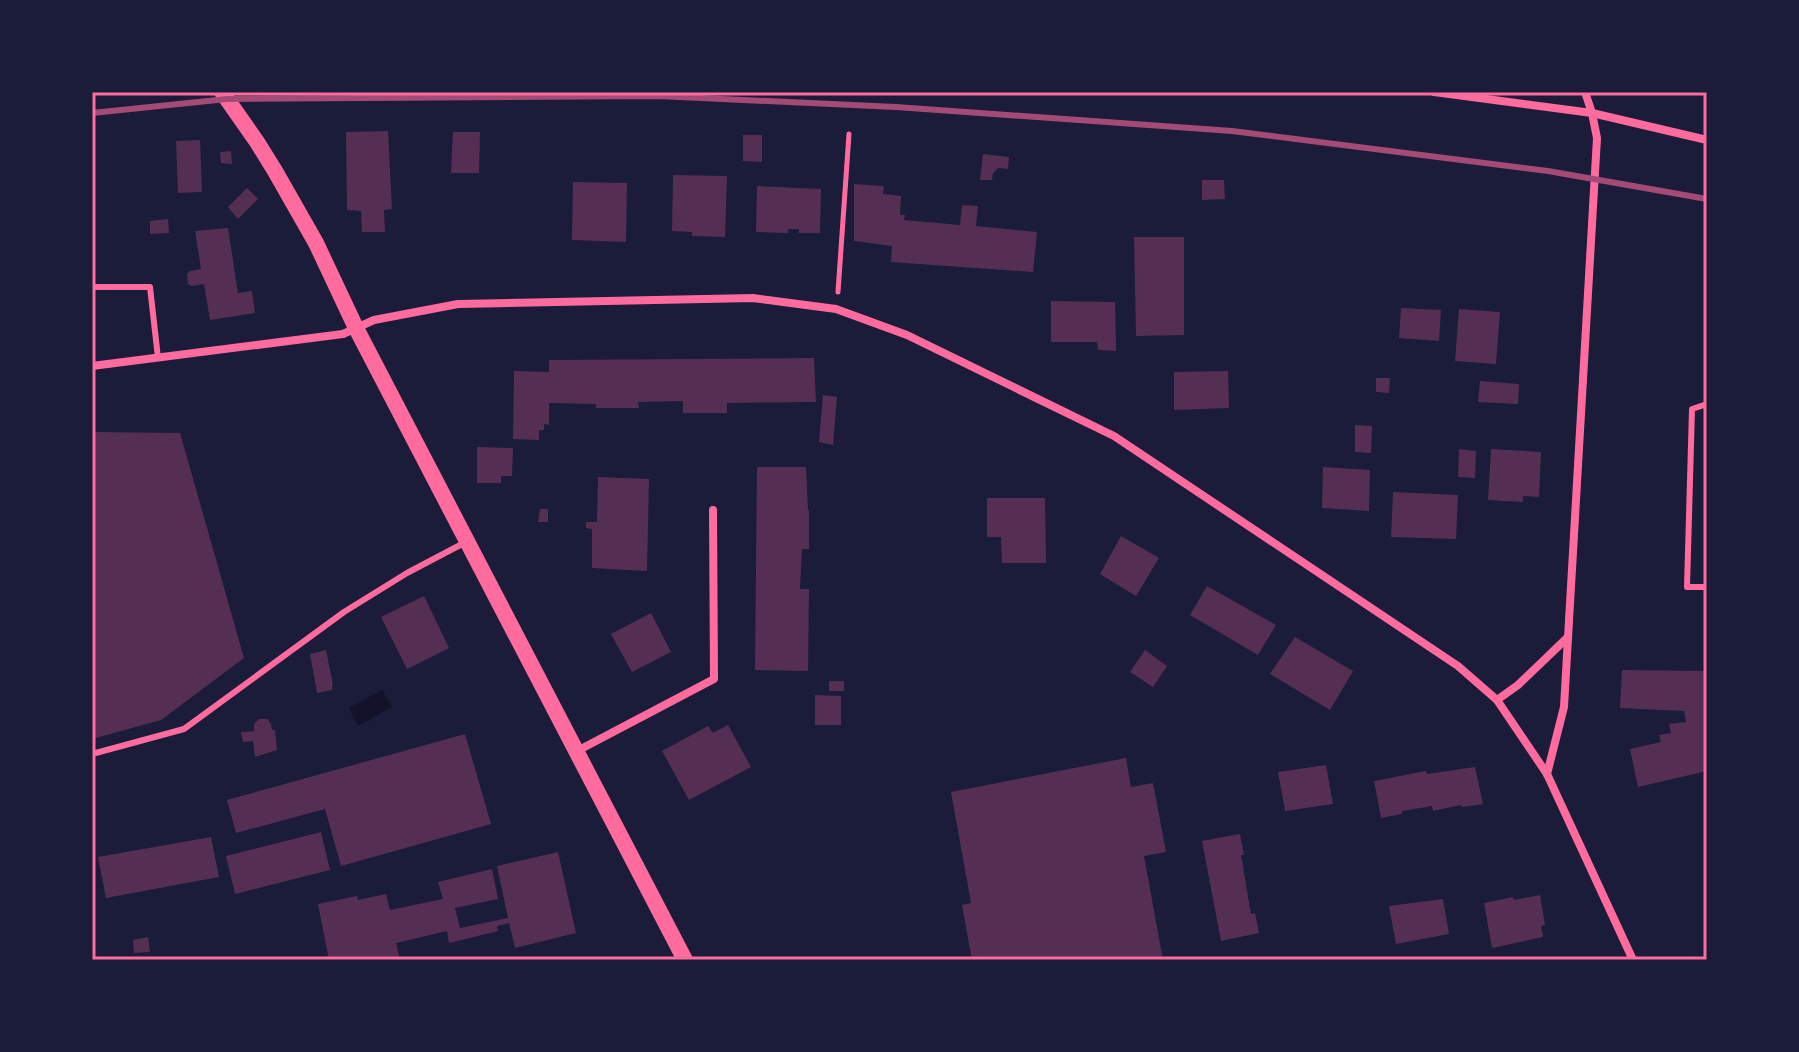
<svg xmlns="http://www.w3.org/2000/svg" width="1799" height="1052" font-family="Quicksand,sans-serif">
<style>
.water{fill:#12122b}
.building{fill:#542f53}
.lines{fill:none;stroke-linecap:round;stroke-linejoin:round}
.path{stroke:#ff6b9d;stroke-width:5}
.service{stroke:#ff6b9d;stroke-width:6}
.minor{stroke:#ff6b9d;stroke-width:8}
.secondary{stroke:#ff6b9d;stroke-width:16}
.rail{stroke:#a44b75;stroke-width:6}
.neatline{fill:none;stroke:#ff6b9d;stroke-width:3}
</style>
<rect width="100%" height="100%" fill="#1b1b3a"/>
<polygon class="water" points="382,690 392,707 358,726 349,708"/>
<g class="building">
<polygon points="388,131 392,209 384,210 385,232 362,232 361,211 347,210 346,132"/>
<polygon points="453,132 480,132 479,173 451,173"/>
<polygon points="743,135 762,135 762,162 743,161"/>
<polygon points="200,140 202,192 178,193 176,141"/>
<polygon points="231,151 232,164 221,163 220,152"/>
<polygon points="983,154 1009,157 1008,169 998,168 993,173 992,180 980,180"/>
<polygon points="673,175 727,176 725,237 692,236 692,232 672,231"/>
<polygon points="1202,180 1224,180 1225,199 1202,200"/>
<polygon points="573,182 627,183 626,242 572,240"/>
<polygon points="854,184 884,186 883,194 901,196 900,215 905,215 904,220 960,225 962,205 978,206 976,226 1037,232 1033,272 891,262 892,246 854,241"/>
<polygon points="757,186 821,189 820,233 799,233 799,229 788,229 788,233 756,232"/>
<polygon points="247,188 258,199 238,219 228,207"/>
<polygon points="168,219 169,233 150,234 150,221"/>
<polygon points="228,228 238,293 252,291 255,313 210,320 204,284 192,286 188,284 187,274 190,271 201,269 195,231"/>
<polygon points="1134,237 1184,237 1184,335 1136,336"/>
<polygon points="1051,301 1115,302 1116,351 1098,350 1097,342 1051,342"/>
<polygon points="1401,308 1441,310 1439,341 1399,338"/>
<polygon points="1459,309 1500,312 1496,364 1455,361"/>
<polygon points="814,358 816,402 727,403 727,413 683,413 683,401 638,402 639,408 596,408 596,404 549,403 549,425 544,424 544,430 539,430 539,440 513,439 514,371 549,372 549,360"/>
<polygon points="1228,371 1229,408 1174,410 1174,372"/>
<polygon points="1376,378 1390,378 1389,393 1376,392"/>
<polygon points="1480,381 1519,384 1518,404 1478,402"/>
<polygon points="823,395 837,397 833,445 819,442"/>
<polygon points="1355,425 1372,426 1371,453 1355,452"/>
<polygon points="92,432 180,433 244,658 161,720 92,739"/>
<polygon points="477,447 513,448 512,476 501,476 501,483 477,483"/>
<polygon points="1459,449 1476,451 1475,478 1458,477"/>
<polygon points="1491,449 1541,452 1539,497 1523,496 1523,502 1488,500"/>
<polygon points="757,467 806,467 808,510 809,510 809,549 802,549 800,589 809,589 808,671 755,670"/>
<polygon points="1323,467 1370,470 1369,511 1322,508"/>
<polygon points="598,477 649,479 647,571 592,568 592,529 586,528 586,522 597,522"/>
<polygon points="1393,492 1458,495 1456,539 1391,537"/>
<polygon points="987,498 1045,498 1046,563 1002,563 1001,537 987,537"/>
<polygon points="540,509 548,509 548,522 538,522"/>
<polygon points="1121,536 1159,558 1136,596 1100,574"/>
<polygon points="1207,586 1276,625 1258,655 1190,615"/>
<polygon points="424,596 449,648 407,669 381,617"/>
<polygon points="651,613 671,652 632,672 611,634"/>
<polygon points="1295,637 1353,671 1330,710 1270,674"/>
<polygon points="326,650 333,685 332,685 332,690 317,693 310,654"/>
<polygon points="1145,650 1167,666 1153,687 1130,672"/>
<polygon points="1622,670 1707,671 1707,771 1638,787 1630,749 1661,742 1659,735 1671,733 1669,724 1686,722 1684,711 1620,708"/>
<rect x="829" y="681" width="15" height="10"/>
<polygon points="815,695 841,696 841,725 815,725"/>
<polygon points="259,719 267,719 271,724 272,730 275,730 277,750 255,757 253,741 243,742 241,732 254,731 254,724"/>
<polygon points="728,725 751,767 689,800 662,751 708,726 713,733"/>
<polygon points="465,734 491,824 341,866 325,809 236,833 227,800"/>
<polygon points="1126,758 1131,787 1153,783 1166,852 1144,856 1163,960 972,960 962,905 971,903 951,792"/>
<polygon points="1326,765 1333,804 1285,811 1278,772"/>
<polygon points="1475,767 1483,804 1462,807 1461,805 1433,811 1432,806 1402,811 1402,814 1381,818 1374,781 1426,771 1427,774"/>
<polygon points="321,832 330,870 235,894 226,856"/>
<polygon points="1240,834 1244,855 1241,855 1251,914 1255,913 1259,933 1221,941 1202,841"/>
<polygon points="211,837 219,877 106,898 98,857"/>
<polygon points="558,852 576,933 515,948 509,923 497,926 498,931 449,943 447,931 396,943 400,960 329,960 318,904 357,896 358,900 386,894 390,910 443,899 438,882 492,869 498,899 455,908 460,928 508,918 497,866"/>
<polygon points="1540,895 1545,925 1541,926 1543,937 1492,948 1484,903 1513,897 1514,900"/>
<polygon points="1443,899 1449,934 1396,944 1389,906"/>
<polygon points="148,937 150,952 134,953 133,940"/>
</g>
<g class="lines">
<polyline class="path" points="838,292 849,134"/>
<g class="service">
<polyline points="92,287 150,287 158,358"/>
<polyline points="1707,404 1692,409 1687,587 1707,587"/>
<polyline points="92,754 184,729 344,612 407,573 464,543"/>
</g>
<g class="minor">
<polyline points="1434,92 1592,113 1707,140"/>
<polyline points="92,366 343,334 374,320 458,304 753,298 836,309 907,335 1114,436 1458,666 1497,700 1547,774 1633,960"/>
<polyline points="1497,700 1518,685 1567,638"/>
<polyline points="577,751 714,679 713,510"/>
<polyline points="1547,774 1564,707 1597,138 1592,113 1585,92"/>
</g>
<polyline class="secondary" points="222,92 257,142 275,171 316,243 356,328 685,960"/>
<polyline class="rail" points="92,113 227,99 658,96 896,107 1232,131 1548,171 1707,199"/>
</g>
<rect width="1799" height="1052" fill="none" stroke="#1b1b3a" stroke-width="188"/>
<rect x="94" y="94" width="1611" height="864" class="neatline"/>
</svg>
